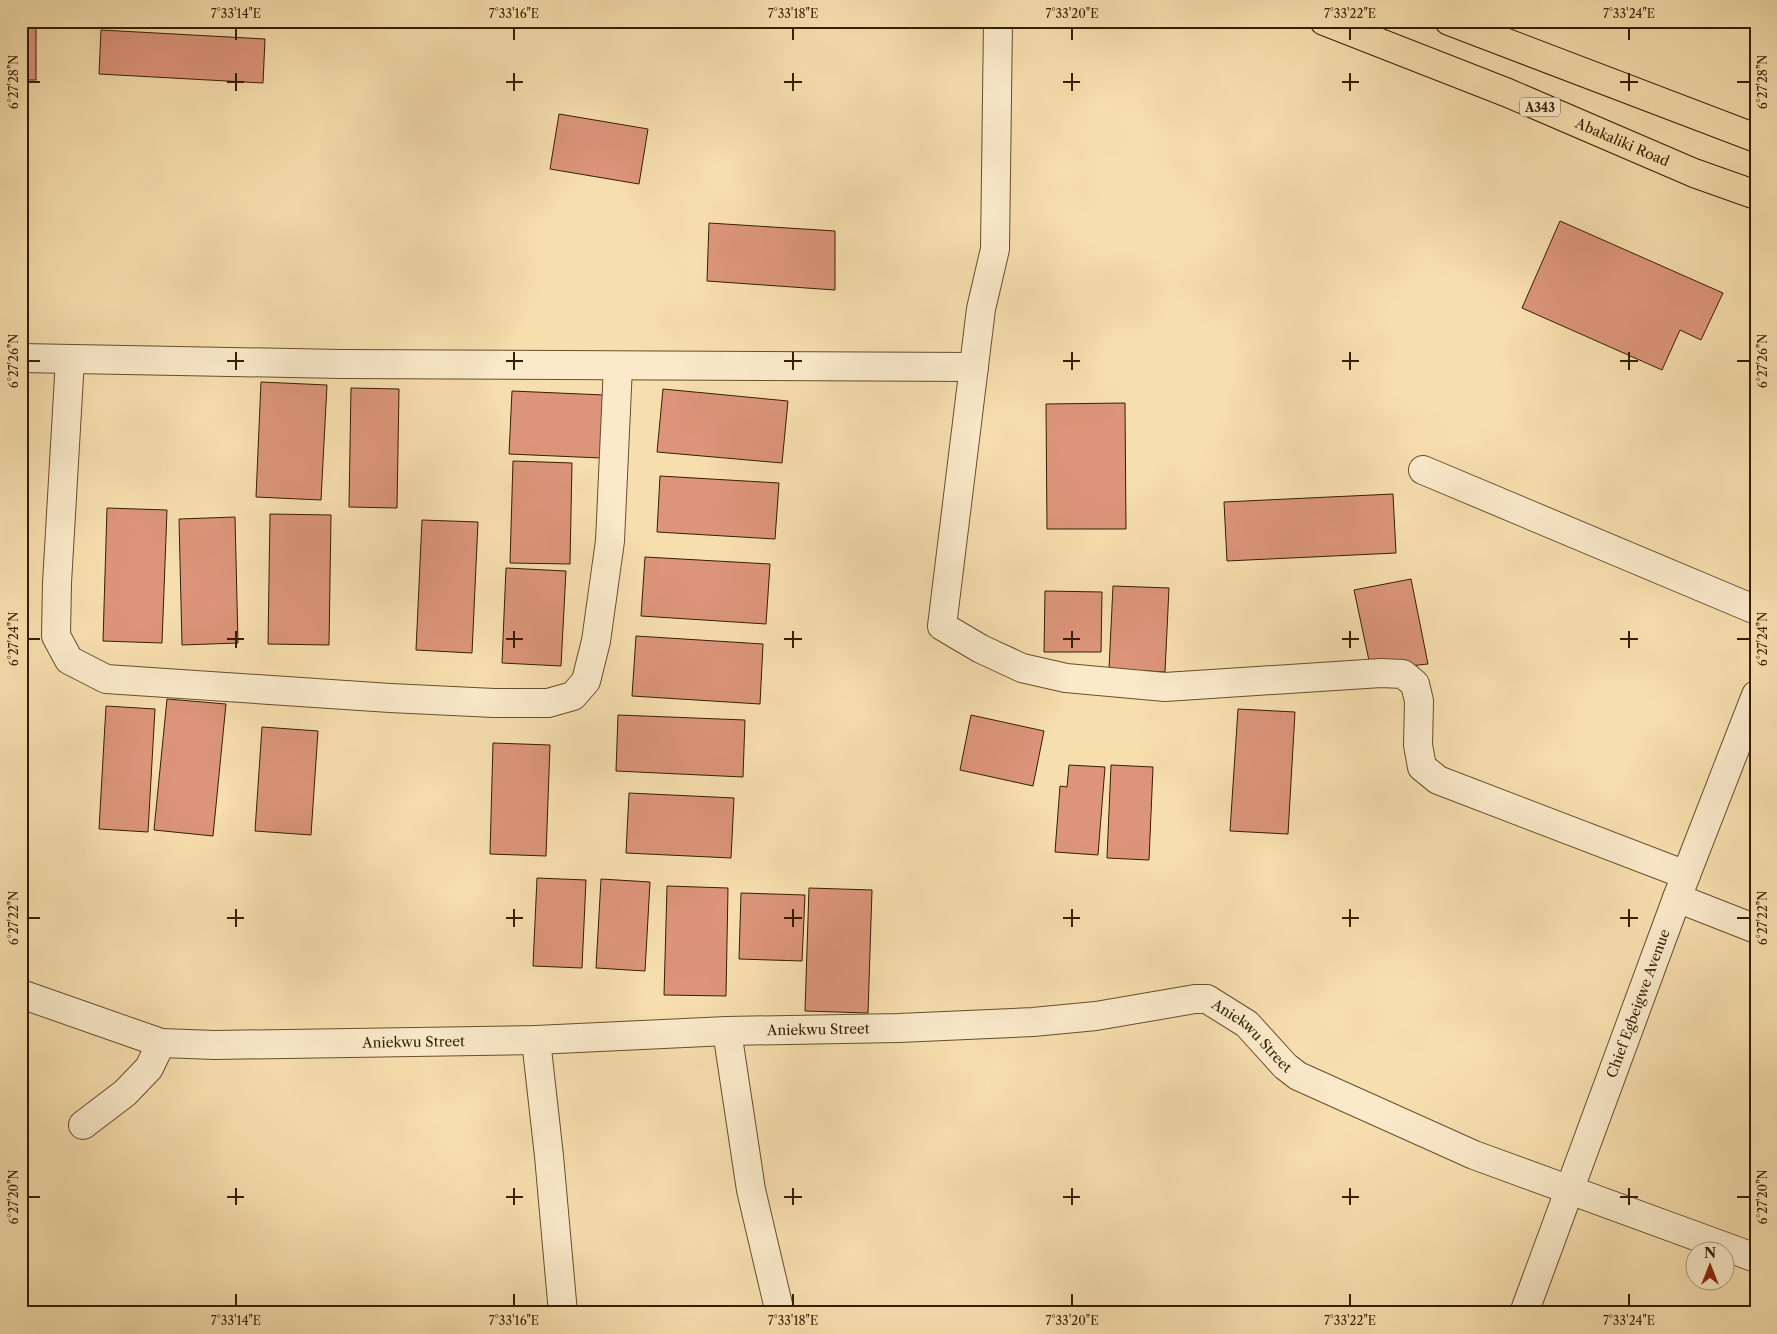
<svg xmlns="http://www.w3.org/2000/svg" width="1777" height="1334" font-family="'Libre Caslon Text',serif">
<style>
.building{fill:#dc957a;stroke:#351e03}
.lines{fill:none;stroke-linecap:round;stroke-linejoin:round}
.minor-casing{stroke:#664e2e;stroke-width:30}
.highway-casing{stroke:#351e03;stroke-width:30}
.minor{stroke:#faeaca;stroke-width:28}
.highway{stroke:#f7deae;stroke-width:28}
.ticks{fill:none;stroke:#351e03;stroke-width:2}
.labels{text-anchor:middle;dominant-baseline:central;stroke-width:4;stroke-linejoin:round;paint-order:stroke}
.shield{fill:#faeaca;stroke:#705b3f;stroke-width:1}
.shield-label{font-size:12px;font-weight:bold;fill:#351e03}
.street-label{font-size:14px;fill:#351e03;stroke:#faeaca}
.neatline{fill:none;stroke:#351e03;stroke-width:2}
.ticks-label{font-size:12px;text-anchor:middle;fill:#351e03}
</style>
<rect width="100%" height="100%" fill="#f7deae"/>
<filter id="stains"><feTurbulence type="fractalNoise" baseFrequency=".004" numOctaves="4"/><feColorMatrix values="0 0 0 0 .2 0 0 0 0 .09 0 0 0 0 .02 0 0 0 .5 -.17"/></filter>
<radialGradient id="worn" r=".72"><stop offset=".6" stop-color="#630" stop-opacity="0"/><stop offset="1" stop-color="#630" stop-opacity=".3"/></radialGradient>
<g class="building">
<rect x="21" y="26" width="15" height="54"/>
<polygon points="101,30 265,39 263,83 99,74"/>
<polygon points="559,114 648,129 639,184 550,169"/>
<polygon points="1560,221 1723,293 1701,340 1680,330 1662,370 1522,308"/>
<polygon points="709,223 835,231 835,290 707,281"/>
<polygon points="261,382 327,385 321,500 256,497"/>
<polygon points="351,388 399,389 397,508 349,507"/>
<polygon points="663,389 788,401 782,463 657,452"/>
<polygon points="512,391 604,395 601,458 509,454"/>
<polygon points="1125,403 1126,529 1047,529 1046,404"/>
<polygon points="513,461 572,463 570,564 510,563"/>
<polygon points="660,476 779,483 775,539 657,532"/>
<polygon points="1393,494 1396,553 1227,561 1224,502"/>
<polygon points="107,508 167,510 162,643 103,641"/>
<polygon points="270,514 331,515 329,645 268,644"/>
<polygon points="235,517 238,643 182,645 179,519"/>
<polygon points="422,520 478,522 472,653 416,650"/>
<polygon points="645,557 770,564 766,624 641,616"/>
<polygon points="506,568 566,571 561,666 502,663"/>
<polygon points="1411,579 1428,664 1371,670 1354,590"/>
<polygon points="1113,586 1169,588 1165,672 1109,669"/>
<polygon points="1045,591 1102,592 1101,652 1044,652"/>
<polygon points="636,636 763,644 760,704 632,696"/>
<polygon points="167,699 226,704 213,836 154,830"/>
<polygon points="106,706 155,709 148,832 99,829"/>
<polygon points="1238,709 1295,712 1288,834 1230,831"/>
<polygon points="618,715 745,720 743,777 616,771"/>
<polygon points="971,715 1044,731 1033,786 960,770"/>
<polygon points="262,727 318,731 311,835 255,831"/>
<polygon points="493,743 550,745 546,856 490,854"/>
<polygon points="1069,765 1105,767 1098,855 1055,852 1060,786 1067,787"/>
<polygon points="1111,765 1153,767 1149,860 1107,858"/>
<polygon points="629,793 734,798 731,858 626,853"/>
<polygon points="537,878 586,880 582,968 533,966"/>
<polygon points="601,879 650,882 645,971 596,968"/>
<polygon points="667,886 728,888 726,996 664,995"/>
<polygon points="809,888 872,890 868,1013 805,1011"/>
<polygon points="741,893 805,895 802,961 739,959"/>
</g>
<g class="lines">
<defs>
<g id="minor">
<polyline points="998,21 995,249 981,309 942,626 981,649 1022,668 1066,678 1165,687 1381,673 1403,674 1415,684 1419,701 1418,745 1422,767 1438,780 1686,875"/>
<polyline points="21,358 341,364 974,367"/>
<polyline points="70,359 57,583 56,636 69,660 106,679 390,698 494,703 548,703 573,696 586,681 596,641 610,541 618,366"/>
<polyline points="1423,470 1756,610"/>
<polyline points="1677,898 1756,929"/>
<path id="s1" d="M21 994 161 1043 215 1045 536 1040 727 1031 899 1028 1033 1022 1096 1016 1195 999H1207L1247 1024 1285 1066 1298 1076 1474 1155 1756 1258"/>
<polyline points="727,1031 751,1190 780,1313"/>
<polyline points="536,1040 549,1156 563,1313"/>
<polyline points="83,1125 125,1093 149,1068 161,1043"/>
<path id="s2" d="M1524 1313 1677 898 1756 695"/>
</g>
<g id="highway">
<path id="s3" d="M1324 21 1508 93 1694 173 1756 195"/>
<polyline points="1449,21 1756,138"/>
</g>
</defs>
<use href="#minor" class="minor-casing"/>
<use href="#highway" class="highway-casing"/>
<use href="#minor" class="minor"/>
<use href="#highway" class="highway"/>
</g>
<path class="ticks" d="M236 28V40M514 28V40M793 28V40M1072 28V40M1350 28V40M1629 28V40M236 73V91M514 73V91M793 73V91M1072 73V91M1350 73V91M1629 73V91M28 82H40M227 82H244M506 82H523M784 82H802M1063 82H1080M1342 82H1359M1620 82H1638M1737 82H1750M236 352V370M514 352V370M793 352V370M1072 352V370M1350 352V370M1629 352V370M28 361H40M227 361H244M506 361H523M784 361H802M1063 361H1080M1342 361H1359M1620 361H1638M1737 361H1750M236 631V648M514 631V648M793 631V648M1072 631V648M1350 631V648M1629 631V648M28 639H40M227 639H244M506 639H523M784 639H802M1063 639H1080M1342 639H1359M1620 639H1638M1737 639H1750M236 909V927M514 909V927M793 909V927M1072 909V927M1350 909V927M1629 909V927M28 918H40M227 918H244M506 918H523M784 918H802M1063 918H1080M1342 918H1359M1620 918H1638M1737 918H1750M236 1188V1205M514 1188V1205M793 1188V1205M1072 1188V1205M1350 1188V1205M1629 1188V1205M28 1197H40M227 1197H244M506 1197H523M784 1197H802M1063 1197H1080M1342 1197H1359M1620 1197H1638M1737 1197H1750M236 1294V1306M514 1294V1306M793 1294V1306M1072 1294V1306M1350 1294V1306M1629 1294V1306"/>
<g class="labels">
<rect class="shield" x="1520" y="97.5" width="40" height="19" rx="4"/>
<g class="shield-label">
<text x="1540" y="107">A343</text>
</g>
<g class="street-label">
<text stroke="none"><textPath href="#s3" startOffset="322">Abakaliki Road</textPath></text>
<text stroke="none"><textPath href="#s2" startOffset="330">Chief Egbeigwe Avenue</textPath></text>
<text stroke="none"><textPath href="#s1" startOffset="806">Aniekwu Street</textPath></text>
<text stroke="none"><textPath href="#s1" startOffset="1255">Aniekwu Street</textPath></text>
<text stroke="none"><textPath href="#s1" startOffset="401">Aniekwu Street</textPath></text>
</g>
</g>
<rect width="1777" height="1334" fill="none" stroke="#f7deae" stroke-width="55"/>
<g transform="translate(1710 1266)"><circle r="24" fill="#faeaca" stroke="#ab987a"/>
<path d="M0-4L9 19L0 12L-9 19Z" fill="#8f2418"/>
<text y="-8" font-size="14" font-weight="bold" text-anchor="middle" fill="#351e03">N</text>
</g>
<rect x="28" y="28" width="1722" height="1278" class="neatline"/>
<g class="ticks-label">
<text x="236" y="18">7°33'14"E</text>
<text x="514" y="18">7°33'16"E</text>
<text x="793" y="18">7°33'18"E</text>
<text x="1072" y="18">7°33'20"E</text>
<text x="1350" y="18">7°33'22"E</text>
<text x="1629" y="18">7°33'24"E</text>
<text transform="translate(14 82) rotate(-90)" y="4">6°27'28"N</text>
<text transform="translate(1763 82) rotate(-90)" y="4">6°27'28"N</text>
<text transform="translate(14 361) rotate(-90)" y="4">6°27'26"N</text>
<text transform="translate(1763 361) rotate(-90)" y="4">6°27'26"N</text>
<text transform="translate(14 639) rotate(-90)" y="4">6°27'24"N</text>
<text transform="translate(1763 639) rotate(-90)" y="4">6°27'24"N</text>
<text transform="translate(14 918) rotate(-90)" y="4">6°27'22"N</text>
<text transform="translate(1763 918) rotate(-90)" y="4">6°27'22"N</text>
<text transform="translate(14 1197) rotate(-90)" y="4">6°27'20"N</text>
<text transform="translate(1763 1197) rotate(-90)" y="4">6°27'20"N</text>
<text x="236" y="1325">7°33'14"E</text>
<text x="514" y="1325">7°33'16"E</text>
<text x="793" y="1325">7°33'18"E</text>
<text x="1072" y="1325">7°33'20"E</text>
<text x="1350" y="1325">7°33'22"E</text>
<text x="1629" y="1325">7°33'24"E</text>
</g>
<rect width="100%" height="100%" filter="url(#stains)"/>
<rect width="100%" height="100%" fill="url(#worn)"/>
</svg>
